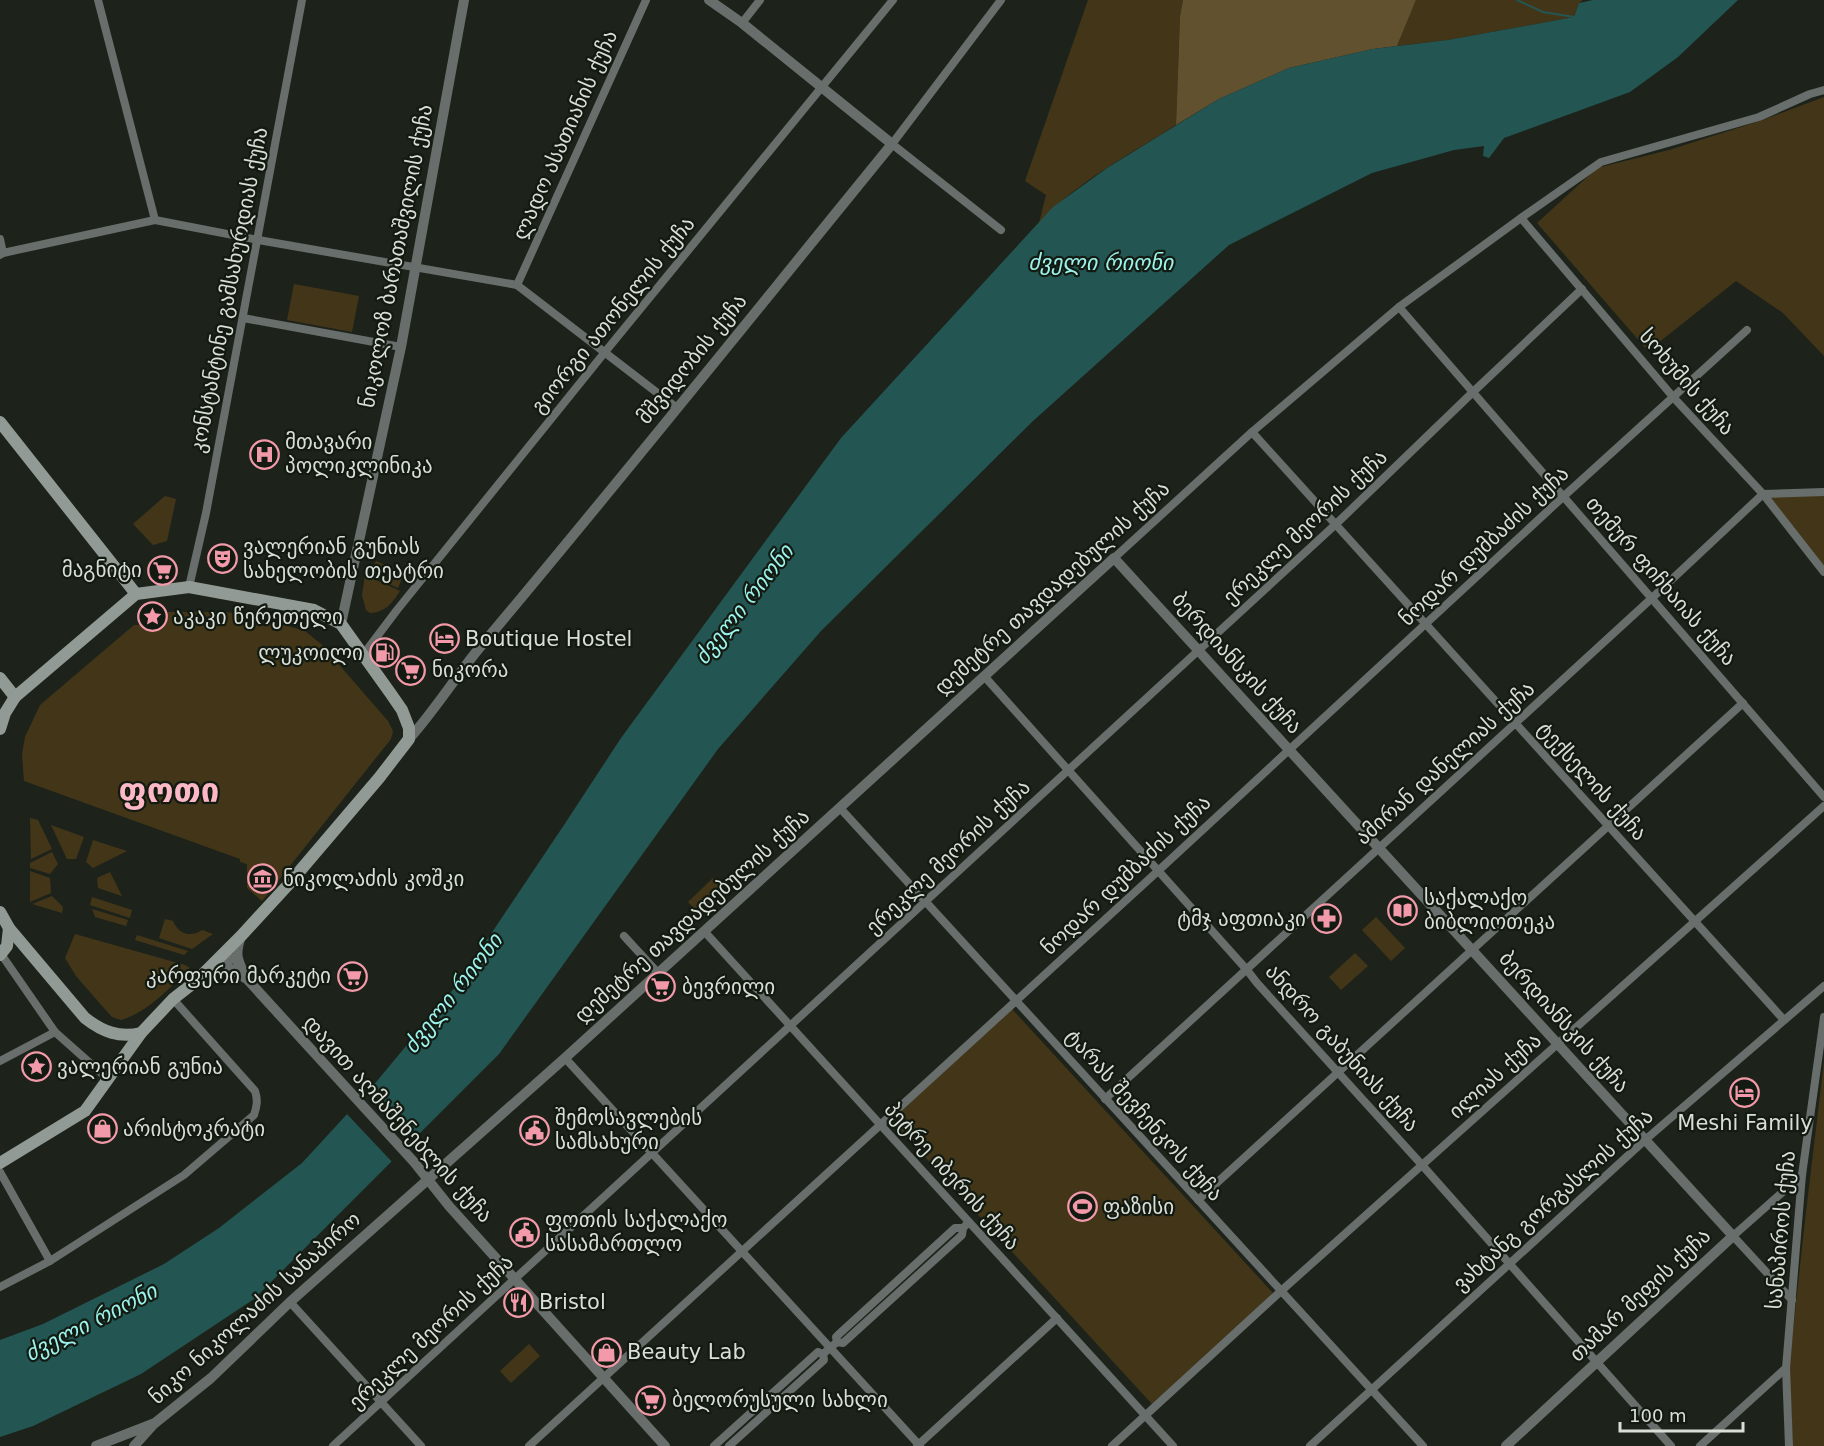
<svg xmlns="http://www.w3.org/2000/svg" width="1824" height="1446" font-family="'DejaVu Sans','Noto Sans Georgian',sans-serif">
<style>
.green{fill:#433618}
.forest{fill:#61512e}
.water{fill:#235653}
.pier{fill:#1d231a}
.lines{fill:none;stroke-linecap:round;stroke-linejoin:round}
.stream{stroke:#235653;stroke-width:2}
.minor{stroke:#686e6b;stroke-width:8}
.tertiary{stroke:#686e6b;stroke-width:10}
.secondary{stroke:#919a95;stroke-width:12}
.labels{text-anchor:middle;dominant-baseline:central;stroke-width:4.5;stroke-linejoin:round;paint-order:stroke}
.street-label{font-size:21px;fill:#d9ded7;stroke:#131a11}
.poi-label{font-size:21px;fill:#d9ded7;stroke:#131a11;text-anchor:start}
.water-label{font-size:22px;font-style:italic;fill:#9cf3ed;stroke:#131a11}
.town-label{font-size:33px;font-weight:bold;fill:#fcb8c4;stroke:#131a11}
</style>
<rect width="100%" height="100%" fill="#1d231a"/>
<g class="green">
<path d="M1088 0H1183L1180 16 1176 125C1129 155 1076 182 1039 223L1046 195 1025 181Z"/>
<polygon points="1416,0 1583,0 1579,3 1574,17 1448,40 1397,46"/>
<polygon points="1824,97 1824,356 1783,313 1736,281 1648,351 1537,223 1597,168 1669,150 1763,120"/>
<polygon points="294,284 359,296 352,332 287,320"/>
<polygon points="1824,492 1824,572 1763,494"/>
<polygon points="165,496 176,499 167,541 153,545 133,524"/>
<polygon points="376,561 404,573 398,588 369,575"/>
<path d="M365 575 400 591C392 603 386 612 370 613L366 610 362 595Z"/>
<path d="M168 612H227L260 618 305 631 321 644 388 721 393 731 391 739 262 901 247 888V864L240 862V859L24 781 22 754 25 737 40 705 134 625C145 626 159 620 168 612Z"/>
<polygon points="30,818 38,820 52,849 31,859"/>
<polygon points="51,825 84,837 76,859 67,859"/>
<polygon points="93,840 127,851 93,868 86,862"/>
<polygon points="52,852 58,864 50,874 30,868 30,863"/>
<polygon points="30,871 50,878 51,893 30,902"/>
<polygon points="110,872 122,896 98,888 97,878"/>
<polygon points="713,878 725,891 700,915 688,902"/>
<polygon points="52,896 63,907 62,913 32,904"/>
<polygon points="92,897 132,910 130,918 90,905"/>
<polygon points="92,909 128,920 126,926 95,917"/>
<polygon points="1376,917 1405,948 1391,961 1362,930"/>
<path d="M165 919 173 921C178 934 191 938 202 930L213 934 192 949 159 938Z"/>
<path d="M75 934 185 965 190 968C170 987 149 1012 121 1020L112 1017 103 1007 76 976 65 958Z"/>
<polygon points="137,935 188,951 184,955 135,940"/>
<polygon points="1355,953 1368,966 1341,990 1329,977"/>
<polygon points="1012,1009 1273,1293 1152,1404 891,1120"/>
<polygon points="1824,1062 1824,1446 1793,1446 1789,1367 1806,1212"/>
<polygon points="529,1344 540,1356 511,1383 500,1371"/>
</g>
<polygon class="forest" points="1183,0 1416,0 1397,46 1373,49 1289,68 1219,99 1176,125 1180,16"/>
<polygon class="water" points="1593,0 1738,0 1678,57 1630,92 1504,138 1489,158 1483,156 1484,146 1454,150 1372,173 1229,245 1033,421 821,631 718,749 499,1054 254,1299 141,1374 33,1426 0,1437 0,1340 43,1324 164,1264 219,1228 302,1163 372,1087 456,986 564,825 621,738 841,438 1053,207 1107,168 1219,99 1289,68 1373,49 1448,40 1574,17 1579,3"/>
<polygon class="pier" points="367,1088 417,1140 394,1164 345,1112"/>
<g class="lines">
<polyline class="stream" points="1517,0 1543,12 1574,17"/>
<g class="minor">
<polyline points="98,0 155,220"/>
<polyline points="742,23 760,0"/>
<polyline points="1521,218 1674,398 1763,494 1824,572"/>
<polyline points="1001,230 892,144 1001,0"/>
<polyline points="0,239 3,253"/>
<polyline points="0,255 3,253 155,220 264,241 517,285 677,408"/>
<polyline points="517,285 646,0"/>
<polyline points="1399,307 1824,797"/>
<polyline points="243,318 401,347"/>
<polyline points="1252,432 1784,1020"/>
<polyline points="1114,558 1252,432 1399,307 1521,218 1601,162 1759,117 1810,94 1824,90"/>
<polyline points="189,587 206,513 302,0"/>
<polyline points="363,655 397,610 605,352 893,0"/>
<polyline points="984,676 1247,970 1257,983 1422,1165 1671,1446"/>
<polyline points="840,808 1423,1446"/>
<polyline points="704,931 1173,1446"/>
<polyline points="624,936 658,973"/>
<polyline points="1,954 55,1032 108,1079"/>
<polyline points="565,1058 920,1446"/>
<polyline points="0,1061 55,1032"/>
<polyline points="1105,1099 1652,598 1763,494 1824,492"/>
<polyline points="0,1172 50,1261"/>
<polyline points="1198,1200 1743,703"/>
<path d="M0 1287 50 1261 184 1175 254 1115C257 1106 258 1100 255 1091L173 999"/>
<polyline points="1792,1300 1733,1236 1802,1175"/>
<polyline points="290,1302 421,1446"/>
<polyline points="837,1342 836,1337 838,1335 955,1228 963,1228"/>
<polyline points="333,1446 1336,524 1473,392 1582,289"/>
<polyline points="529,1446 1158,871 1564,496 1747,330"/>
<polyline points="714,1446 818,1352 823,1354"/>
<polyline points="729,1446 824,1360 823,1354 837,1342 843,1343 962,1235 963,1228 969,1222"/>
<polyline points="917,1446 1057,1318"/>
<polyline points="1112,1446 1281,1291 1824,806"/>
<polyline points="1310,1446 1645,1140 1824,986"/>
<polyline points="1700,1446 1786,1368"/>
<polyline points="1789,1446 1786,1368 1802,1175 1824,1017"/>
</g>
<g class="tertiary">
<polyline points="341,624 401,347 464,0"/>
<path d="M409 739C435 710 456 676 481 646 620 481 755 312 892 144L742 23 709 0"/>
<path d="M241 936C234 956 238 960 246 978L414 1162 449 1206 665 1446"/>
<polyline points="238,962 235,959 231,958 226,962 226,966 245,978"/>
<polyline points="96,1446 155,1423 211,1378 290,1302 565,1058 1114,558 1733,1236 1506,1446"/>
<polyline points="134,1446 153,1425"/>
</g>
<g class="secondary">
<polyline points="0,422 136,594"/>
<polyline points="0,678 15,697"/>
<polyline points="0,729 5,713 15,697 136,594 189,587 314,610 341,624 391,694 402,710 409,728 409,739 379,778 287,886 241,936 196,981 173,999 141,1033 85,1111 0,1163"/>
<path d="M0 912 9 928 85 1018C103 1032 119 1038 141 1033"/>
<polyline points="0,955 7,946 9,928"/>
</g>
</g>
<defs>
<symbol id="hospital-ring" viewBox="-11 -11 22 22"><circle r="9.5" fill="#131a11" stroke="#f39aaa" stroke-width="1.5"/><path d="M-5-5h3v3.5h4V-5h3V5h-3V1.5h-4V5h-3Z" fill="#f39aaa"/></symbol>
<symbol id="theatre-ring" viewBox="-11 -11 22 22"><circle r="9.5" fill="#131a11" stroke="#f39aaa" stroke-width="1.5"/><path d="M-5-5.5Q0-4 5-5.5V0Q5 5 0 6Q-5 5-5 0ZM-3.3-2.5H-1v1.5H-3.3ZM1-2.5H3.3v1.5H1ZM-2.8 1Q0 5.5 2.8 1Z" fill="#f39aaa"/></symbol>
<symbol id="supermarket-ring" viewBox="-11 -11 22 22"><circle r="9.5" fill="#131a11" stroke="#f39aaa" stroke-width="1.5"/><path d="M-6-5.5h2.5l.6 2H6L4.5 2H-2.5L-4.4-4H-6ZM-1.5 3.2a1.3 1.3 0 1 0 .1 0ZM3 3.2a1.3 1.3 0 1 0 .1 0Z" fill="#f39aaa"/></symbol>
<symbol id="sight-ring" viewBox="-11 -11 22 22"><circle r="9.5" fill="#131a11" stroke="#f39aaa" stroke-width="1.5"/><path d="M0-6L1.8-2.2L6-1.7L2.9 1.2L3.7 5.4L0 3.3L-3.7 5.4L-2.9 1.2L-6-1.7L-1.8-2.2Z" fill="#f39aaa"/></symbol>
<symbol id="hotel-ring" viewBox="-11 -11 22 22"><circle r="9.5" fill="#131a11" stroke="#f39aaa" stroke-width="1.5"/><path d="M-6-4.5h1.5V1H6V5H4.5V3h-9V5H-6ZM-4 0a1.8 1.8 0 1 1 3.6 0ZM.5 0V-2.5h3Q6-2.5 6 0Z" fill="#f39aaa"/></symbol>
<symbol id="fuel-ring" viewBox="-11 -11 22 22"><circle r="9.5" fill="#131a11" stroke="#f39aaa" stroke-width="1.5"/><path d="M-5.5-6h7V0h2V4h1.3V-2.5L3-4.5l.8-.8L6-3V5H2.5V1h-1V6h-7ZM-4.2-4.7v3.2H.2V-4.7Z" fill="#f39aaa"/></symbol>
<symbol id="museum-ring" viewBox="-11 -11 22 22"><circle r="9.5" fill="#131a11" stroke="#f39aaa" stroke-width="1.5"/><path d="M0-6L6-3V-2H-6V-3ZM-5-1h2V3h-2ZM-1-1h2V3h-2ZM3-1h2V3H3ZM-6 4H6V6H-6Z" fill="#f39aaa"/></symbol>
<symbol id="library-ring" viewBox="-11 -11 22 22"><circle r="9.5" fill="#131a11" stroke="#f39aaa" stroke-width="1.5"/><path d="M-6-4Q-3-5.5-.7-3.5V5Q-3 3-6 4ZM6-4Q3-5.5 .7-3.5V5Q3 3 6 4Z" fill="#f39aaa"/></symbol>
<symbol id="pharmacy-ring" viewBox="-11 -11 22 22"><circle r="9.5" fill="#131a11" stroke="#f39aaa" stroke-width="1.5"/><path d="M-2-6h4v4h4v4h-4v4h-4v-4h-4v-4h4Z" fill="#f39aaa"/></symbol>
<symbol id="shop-ring" viewBox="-11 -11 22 22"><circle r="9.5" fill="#131a11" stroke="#f39aaa" stroke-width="1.5"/><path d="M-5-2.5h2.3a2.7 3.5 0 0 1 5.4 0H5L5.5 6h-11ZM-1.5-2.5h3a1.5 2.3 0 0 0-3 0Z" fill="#f39aaa"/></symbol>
<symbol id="civic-ring" viewBox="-11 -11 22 22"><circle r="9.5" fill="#131a11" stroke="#f39aaa" stroke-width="1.5"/><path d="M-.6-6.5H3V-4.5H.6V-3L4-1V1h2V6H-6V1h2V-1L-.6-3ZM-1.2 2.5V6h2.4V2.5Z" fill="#f39aaa"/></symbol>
<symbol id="stadium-ring" viewBox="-11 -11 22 22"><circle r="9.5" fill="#131a11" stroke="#f39aaa" stroke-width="1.5"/><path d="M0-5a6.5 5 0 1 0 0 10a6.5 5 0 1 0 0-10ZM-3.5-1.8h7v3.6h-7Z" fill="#f39aaa"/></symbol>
<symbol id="restaurant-ring" viewBox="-11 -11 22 22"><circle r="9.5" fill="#131a11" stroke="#f39aaa" stroke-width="1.5"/><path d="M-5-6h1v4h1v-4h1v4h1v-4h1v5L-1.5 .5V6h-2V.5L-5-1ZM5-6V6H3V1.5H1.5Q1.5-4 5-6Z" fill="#f39aaa"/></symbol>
</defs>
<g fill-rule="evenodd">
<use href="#hospital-ring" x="248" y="438" width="33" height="33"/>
<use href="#theatre-ring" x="206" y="542" width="33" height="33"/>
<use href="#supermarket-ring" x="146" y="554" width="33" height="33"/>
<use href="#sight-ring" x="136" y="600" width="33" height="33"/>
<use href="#hotel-ring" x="428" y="622" width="33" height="33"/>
<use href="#fuel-ring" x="368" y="636" width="33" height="33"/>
<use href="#supermarket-ring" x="394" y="654" width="33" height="33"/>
<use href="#museum-ring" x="246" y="862" width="33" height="33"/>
<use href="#library-ring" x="1386" y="894" width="33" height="33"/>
<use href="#pharmacy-ring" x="1310" y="902" width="33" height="33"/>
<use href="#supermarket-ring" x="336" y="960" width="33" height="33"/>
<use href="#supermarket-ring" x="644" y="970" width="33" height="33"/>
<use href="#sight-ring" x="20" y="1050" width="33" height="33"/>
<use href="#hotel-ring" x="1728" y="1076" width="33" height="33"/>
<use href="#shop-ring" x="86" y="1112" width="33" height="33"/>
<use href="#civic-ring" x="518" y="1114" width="33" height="33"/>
<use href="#stadium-ring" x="1066" y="1190" width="33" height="33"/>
<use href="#civic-ring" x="508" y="1216" width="33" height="33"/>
<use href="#restaurant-ring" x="502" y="1286" width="33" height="33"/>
<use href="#shop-ring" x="590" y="1336" width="33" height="33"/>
<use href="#supermarket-ring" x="634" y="1384" width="33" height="33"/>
</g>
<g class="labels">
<g class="street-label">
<text transform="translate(565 135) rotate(-66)">ლადო ასათიანის ქუჩა</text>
<text transform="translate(396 256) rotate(-79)">ნიკოლოზ ბარათაშვილის ქუჩა</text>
<text transform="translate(229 290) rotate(-79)">კონსტანტინე გამსახურდიას ქუჩა</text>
<text transform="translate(613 315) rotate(-51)">გიორგი ათონელის ქუჩა</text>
<text transform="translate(692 359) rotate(-51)">მშვიდობის ქუჩა</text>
<text transform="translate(1687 382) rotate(49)">სოხუმის ქუჩა</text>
<text transform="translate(1305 527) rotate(-43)">ერეკლე მეორის ქუჩა</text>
<text transform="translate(1484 546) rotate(-43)">ნოდარ დუმბაძის ქუჩა</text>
<text transform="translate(1661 581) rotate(49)">თემურ ფიჩხაიას ქუჩა</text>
<text transform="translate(1052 588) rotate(-42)">დემეტრე თავდადებულის ქუჩა</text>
<text transform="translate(1237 663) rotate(48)">ბერდიანსკის ქუჩა</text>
<text transform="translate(1445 763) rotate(-42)">ამირან დანელიას ქუჩა</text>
<text transform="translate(1592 781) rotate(48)">ტექსელის ქუჩა</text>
<text transform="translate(948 857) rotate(-43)">ერეკლე მეორის ქუჩა</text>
<text transform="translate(1126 875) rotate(-43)">ნოდარ დუმბაძის ქუჩა</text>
<text transform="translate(692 916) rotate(-42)">დემეტრე თავდადებულის ქუჩა</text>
<text transform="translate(1564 1022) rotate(48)">ბერდიანსკის ქუჩა</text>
<text transform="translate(1342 1048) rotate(48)">ანდრო გაბუნიას ქუჩა</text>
<text transform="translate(1495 1076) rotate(-42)">ილიას ქუჩა</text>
<text transform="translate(1144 1115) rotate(48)">ტარას შევჩენკოს ქუჩა</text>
<text transform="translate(398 1119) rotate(48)">დავით აღმაშენებლის ქუჩა</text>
<text transform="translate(952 1176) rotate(48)">პეტრე იბერის ქუჩა</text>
<text transform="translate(1553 1200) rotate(-42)">ვახტანგ გორგასლის ქუჩა</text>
<text transform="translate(1781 1230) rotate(-85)">სანაპიროს ქუჩა</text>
<text transform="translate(1640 1295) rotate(-43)">თამარ მეფის ქუჩა</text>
<text transform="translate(255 1308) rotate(-42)">ნიკო ნიკოლაძის სანაპირო</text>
<text transform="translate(431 1332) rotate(-43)">ერეკლე მეორის ქუჩა</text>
</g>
<g class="poi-label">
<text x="285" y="442">მთავარი<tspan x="285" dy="24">პოლიკლინიკა</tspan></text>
<text x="243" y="547">ვალერიან გუნიას<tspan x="243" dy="24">სახელობის თეატრი</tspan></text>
<text x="142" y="570" text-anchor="end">მაგნიტი</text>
<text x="173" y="617">აკაკი წერეთელი</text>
<text x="465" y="639">Boutique Hostel</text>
<text x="363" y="653" text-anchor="end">ლუკოილი</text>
<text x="432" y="670">ნიკორა</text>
<text x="283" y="879">ნიკოლაძის კოშკი</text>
<text x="1424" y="898">საქალაქო<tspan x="1424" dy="24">ბიბლიოთეკა</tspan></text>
<text x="1306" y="919" text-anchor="end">ტმჯ აფთიაკი</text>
<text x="331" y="976" text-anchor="end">კარფური მარკეტი</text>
<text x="682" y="987">ბევრილი</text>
<text x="57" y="1067">ვალერიან გუნია</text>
<text x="555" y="1118">შემოსავლების<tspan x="555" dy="24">სამსახური</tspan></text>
<text x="1745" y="1123" text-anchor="middle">Meshi Family</text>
<text x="123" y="1129">არისტოკრატი</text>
<text x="1103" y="1207">ფაზისი</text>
<text x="545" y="1220">ფოთის საქალაქო<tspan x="545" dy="24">სასამართლო</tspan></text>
<text x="539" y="1302">Bristol</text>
<text x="627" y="1352">Beauty Lab</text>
<text x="672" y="1400">ბელორუსული სახლი</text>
</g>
<g class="water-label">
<text x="1101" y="262">ძველი რიონი</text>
<text transform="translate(744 604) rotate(-52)">ძველი რიონი</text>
<text transform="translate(453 993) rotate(-52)">ძველი რიონი</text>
<text transform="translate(91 1322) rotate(-27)">ძველი რიონი</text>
</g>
<g class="town-label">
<text x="169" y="790">ფოთი</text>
</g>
</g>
<path d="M1620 1422v9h123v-9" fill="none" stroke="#d9ded7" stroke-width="3"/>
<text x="1629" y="1422" font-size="18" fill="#d9ded7" stroke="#131a11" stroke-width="4.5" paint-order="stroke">100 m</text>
</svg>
